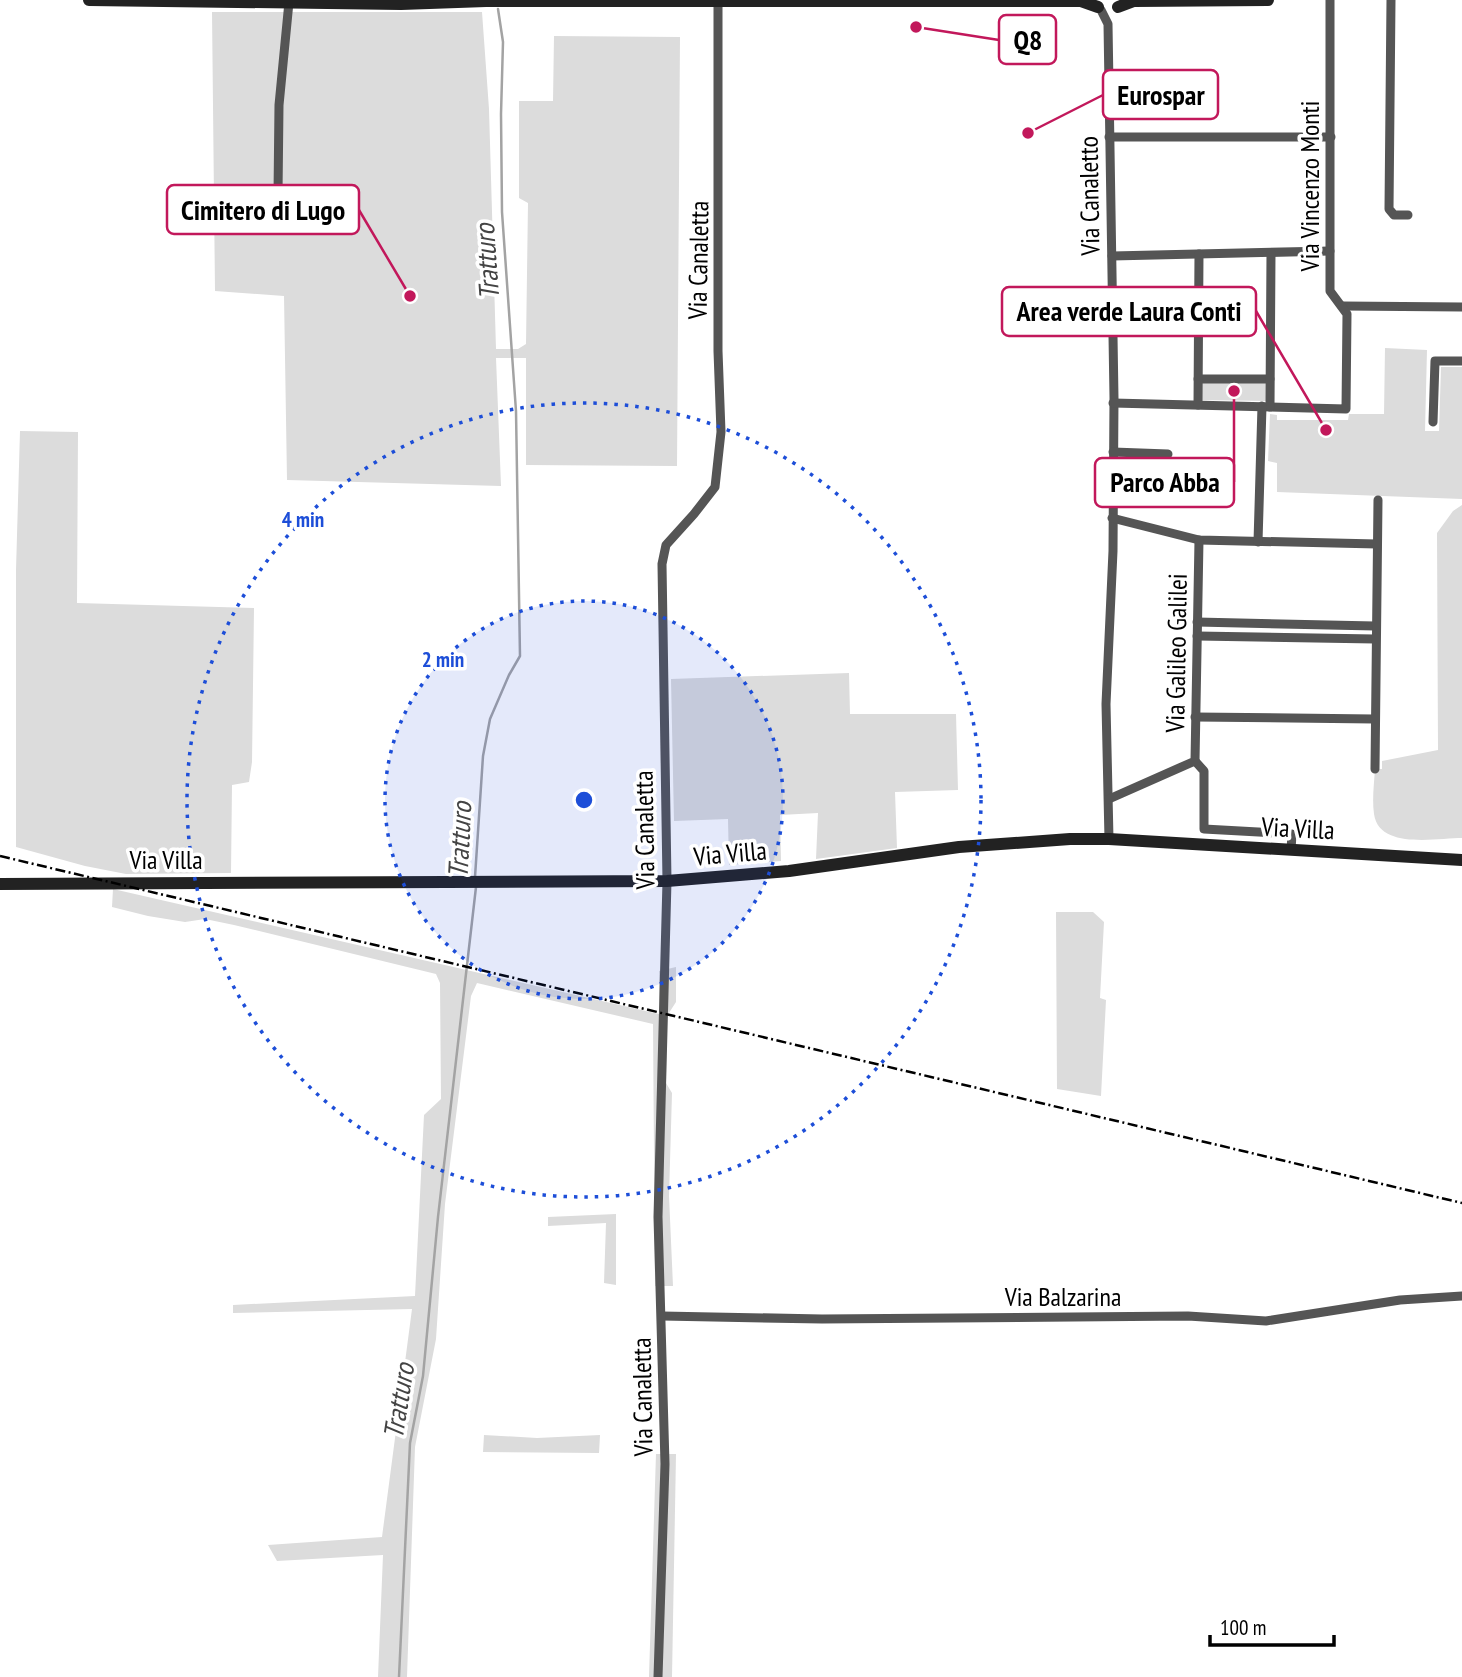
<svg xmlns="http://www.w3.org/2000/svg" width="1462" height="1677" font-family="'PT Sans Narrow',sans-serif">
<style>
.green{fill:#dcdcdc}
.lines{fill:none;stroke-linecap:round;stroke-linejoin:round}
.stream{stroke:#a3a3a3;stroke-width:2.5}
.street{stroke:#555;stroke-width:9}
.secondary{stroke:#222;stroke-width:12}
.rail{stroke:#000;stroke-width:2.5;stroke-dasharray:10 3.5 2 3.5;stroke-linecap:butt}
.ring{fill:none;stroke:#1d4ed8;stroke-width:3.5;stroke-dasharray:3.5 7}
.labels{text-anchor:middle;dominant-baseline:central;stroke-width:7;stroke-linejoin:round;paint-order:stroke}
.street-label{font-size:26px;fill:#000;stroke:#fff}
.water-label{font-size:28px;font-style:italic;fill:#444;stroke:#fff}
.centre{fill:#1d4ed8;stroke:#fff;stroke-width:3.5}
.ring-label{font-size:21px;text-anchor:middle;font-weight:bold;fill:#1d4ed8;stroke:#fff;stroke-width:7;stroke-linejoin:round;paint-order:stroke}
.leader{fill:none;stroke:#c2185b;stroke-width:2.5}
.callout-dot{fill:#c2185b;stroke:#fff;stroke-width:2.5}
.callout{fill:#fff;stroke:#c2185b;stroke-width:2.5}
.callout-label{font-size:28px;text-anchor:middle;font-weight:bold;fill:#000}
</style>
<rect width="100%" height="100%" fill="#fff"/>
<g class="green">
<polygon points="212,12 482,12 489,109 496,349 518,349 526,344 528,203 519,198 519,101 553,101 554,36 680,37 677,466 526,465 526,358 496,358 501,486 287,480 284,296 215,291"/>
<polygon points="1385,348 1427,350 1425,431 1439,431 1441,367 1462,367 1462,499 1277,492 1277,463 1268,461 1270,414 1277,415 1277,420 1348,420 1349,414 1384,414"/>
<polygon points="1200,381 1268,381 1267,401 1201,400"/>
<polygon points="20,431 78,432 77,603 254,608 252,762 249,782 232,785 231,873 126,874 85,866 16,847 16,570"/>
<path d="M1462 505V838C1437 838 1379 850 1374 814 1372 800 1374 784 1375 769H1382V761L1438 750 1437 533 1453 511Z"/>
<polygon points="849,673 850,714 956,714 958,790 895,792 897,848 816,859 818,813 780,815 781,861 729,865 728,819 674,821 671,679"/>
<polygon points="113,889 659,1014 659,971 676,967 676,1002 667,1016 666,1083 672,1093 669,1196 673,1286 655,1286 653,1024 477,983 471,996 445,1204 436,1339 415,1447 407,1677 378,1677 383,1555 277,1561 268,1545 382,1537 412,1309 233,1313 233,1305 415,1296 424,1115 441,1099 440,983 436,974 234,925 205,919 185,922 148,916 112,907"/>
<polygon points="1056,912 1093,912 1104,922 1100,998 1106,1000 1101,1096 1057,1089"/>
<polygon points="616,1214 616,1285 604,1283 606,1223 548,1226 548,1217"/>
<polygon points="484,1435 537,1438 600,1435 599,1453 483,1452"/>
<polygon points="656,1454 676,1454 672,1677 649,1677"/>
</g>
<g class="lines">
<g class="stream">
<polyline points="475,877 483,756 490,719 509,675 520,656 516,411 502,212 501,114 503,42 498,9"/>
<polyline points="399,1677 410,1443 423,1376 438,1217 476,887"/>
</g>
<g class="street">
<polyline points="1391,0 1389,209 1394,215 1408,215"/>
<polyline points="289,2 279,105 278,194 338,198"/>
<polyline points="1101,10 1108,24 1114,398 1113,551 1106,704 1109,839"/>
<polyline points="1109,137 1331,137"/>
<polyline points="1112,256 1330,251"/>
<polyline points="1343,306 1462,307"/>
<polyline points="1198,379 1270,379"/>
<polyline points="1113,403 1346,409 1347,314 1330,291 1330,0"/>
<polyline points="1198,405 1199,254"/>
<polyline points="1270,407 1271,253"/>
<polyline points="1433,422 1435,361 1462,361"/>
<polyline points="1113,452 1168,454"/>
<polyline points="1112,518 1199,540 1377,544"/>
<polyline points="1258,542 1262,406"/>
<polyline points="1197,622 1375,626"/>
<polyline points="1197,636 1375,639"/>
<polyline points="1195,717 1374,719"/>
<polyline points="1195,761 1204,771 1204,829 1292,834 1291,850"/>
<polyline points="1375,769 1378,500"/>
<polyline points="1109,799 1195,761 1199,540"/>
<polyline points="662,1316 822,1319 1188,1316 1266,1321 1400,1300 1462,1296"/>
<polyline points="658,1677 665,1464 658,1217 667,881 662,564 666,545 694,514 715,487 721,432 718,351 718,1"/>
</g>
<g class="secondary">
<polyline points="89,0 401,4 486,1 1081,1 1098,7"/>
<polyline points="1118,7 1134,1 1268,0"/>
<polyline points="0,884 667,881 789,871 959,847 1070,839 1109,839 1462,860"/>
</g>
<polyline class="rail" points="0,856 1462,1203"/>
</g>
<circle cx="584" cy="800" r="199" fill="#1d4ed8" fill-opacity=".12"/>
<g class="ring">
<circle cx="584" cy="800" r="199"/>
<circle cx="584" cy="800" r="397"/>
</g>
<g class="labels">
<g class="street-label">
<text transform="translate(1309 186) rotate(-90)">Via Vincenzo Monti</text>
<text transform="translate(1089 196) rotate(-91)">Via Canaletto</text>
<text transform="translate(698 260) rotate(-89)">Via Canaletta</text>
<text transform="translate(1176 653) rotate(-89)">Via Galileo Galilei</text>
<text transform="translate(1298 828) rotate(3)">Via Villa</text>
<text transform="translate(644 830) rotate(-91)">Via Canaletta</text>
<text transform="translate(730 853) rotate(-5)">Via Villa</text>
<text x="166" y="859">Via Villa</text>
<text x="1063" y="1296">Via Balzarina</text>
<text transform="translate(642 1397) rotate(-91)">Via Canaletta</text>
</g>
<g class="water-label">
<text transform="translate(486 262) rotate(-94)">Tratturo</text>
<text transform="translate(459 840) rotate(-87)">Tratturo</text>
<text transform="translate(398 1401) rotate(-81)">Tratturo</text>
</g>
</g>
<circle cx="584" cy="800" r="10" class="centre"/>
<g class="ring-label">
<text x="303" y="527">4 min</text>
<text x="443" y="667">2 min</text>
</g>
<path class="leader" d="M916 27L999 40M1028 133L1103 95M410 296L359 210M1326 430L1256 311M1234 391L1234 482"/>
<g class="callout-dot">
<circle cx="916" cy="27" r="7"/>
<circle cx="1028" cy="133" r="7"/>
<circle cx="410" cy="296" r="7"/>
<circle cx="1326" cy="430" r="7"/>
<circle cx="1234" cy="391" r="7"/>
</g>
<g class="callout">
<rect x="999" y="15" width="57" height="49" rx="7"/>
<rect x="1103" y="70" width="115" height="49" rx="7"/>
<rect x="167" y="185" width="192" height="49" rx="7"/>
<rect x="1002" y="287" width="254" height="49" rx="7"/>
<rect x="1095" y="458" width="139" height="49" rx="7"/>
</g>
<g class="callout-label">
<text x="1028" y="50">Q8</text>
<text x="1161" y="105">Eurospar</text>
<text x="263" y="220">Cimitero di Lugo</text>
<text x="1129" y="321">Area verde Laura Conti</text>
<text x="1165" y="492">Parco Abba</text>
</g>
<path d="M1210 1635v10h124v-10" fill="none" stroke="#000000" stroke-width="3.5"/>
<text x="1220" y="1635" font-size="21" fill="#000000" stroke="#ffffff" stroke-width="5" paint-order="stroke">100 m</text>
</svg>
